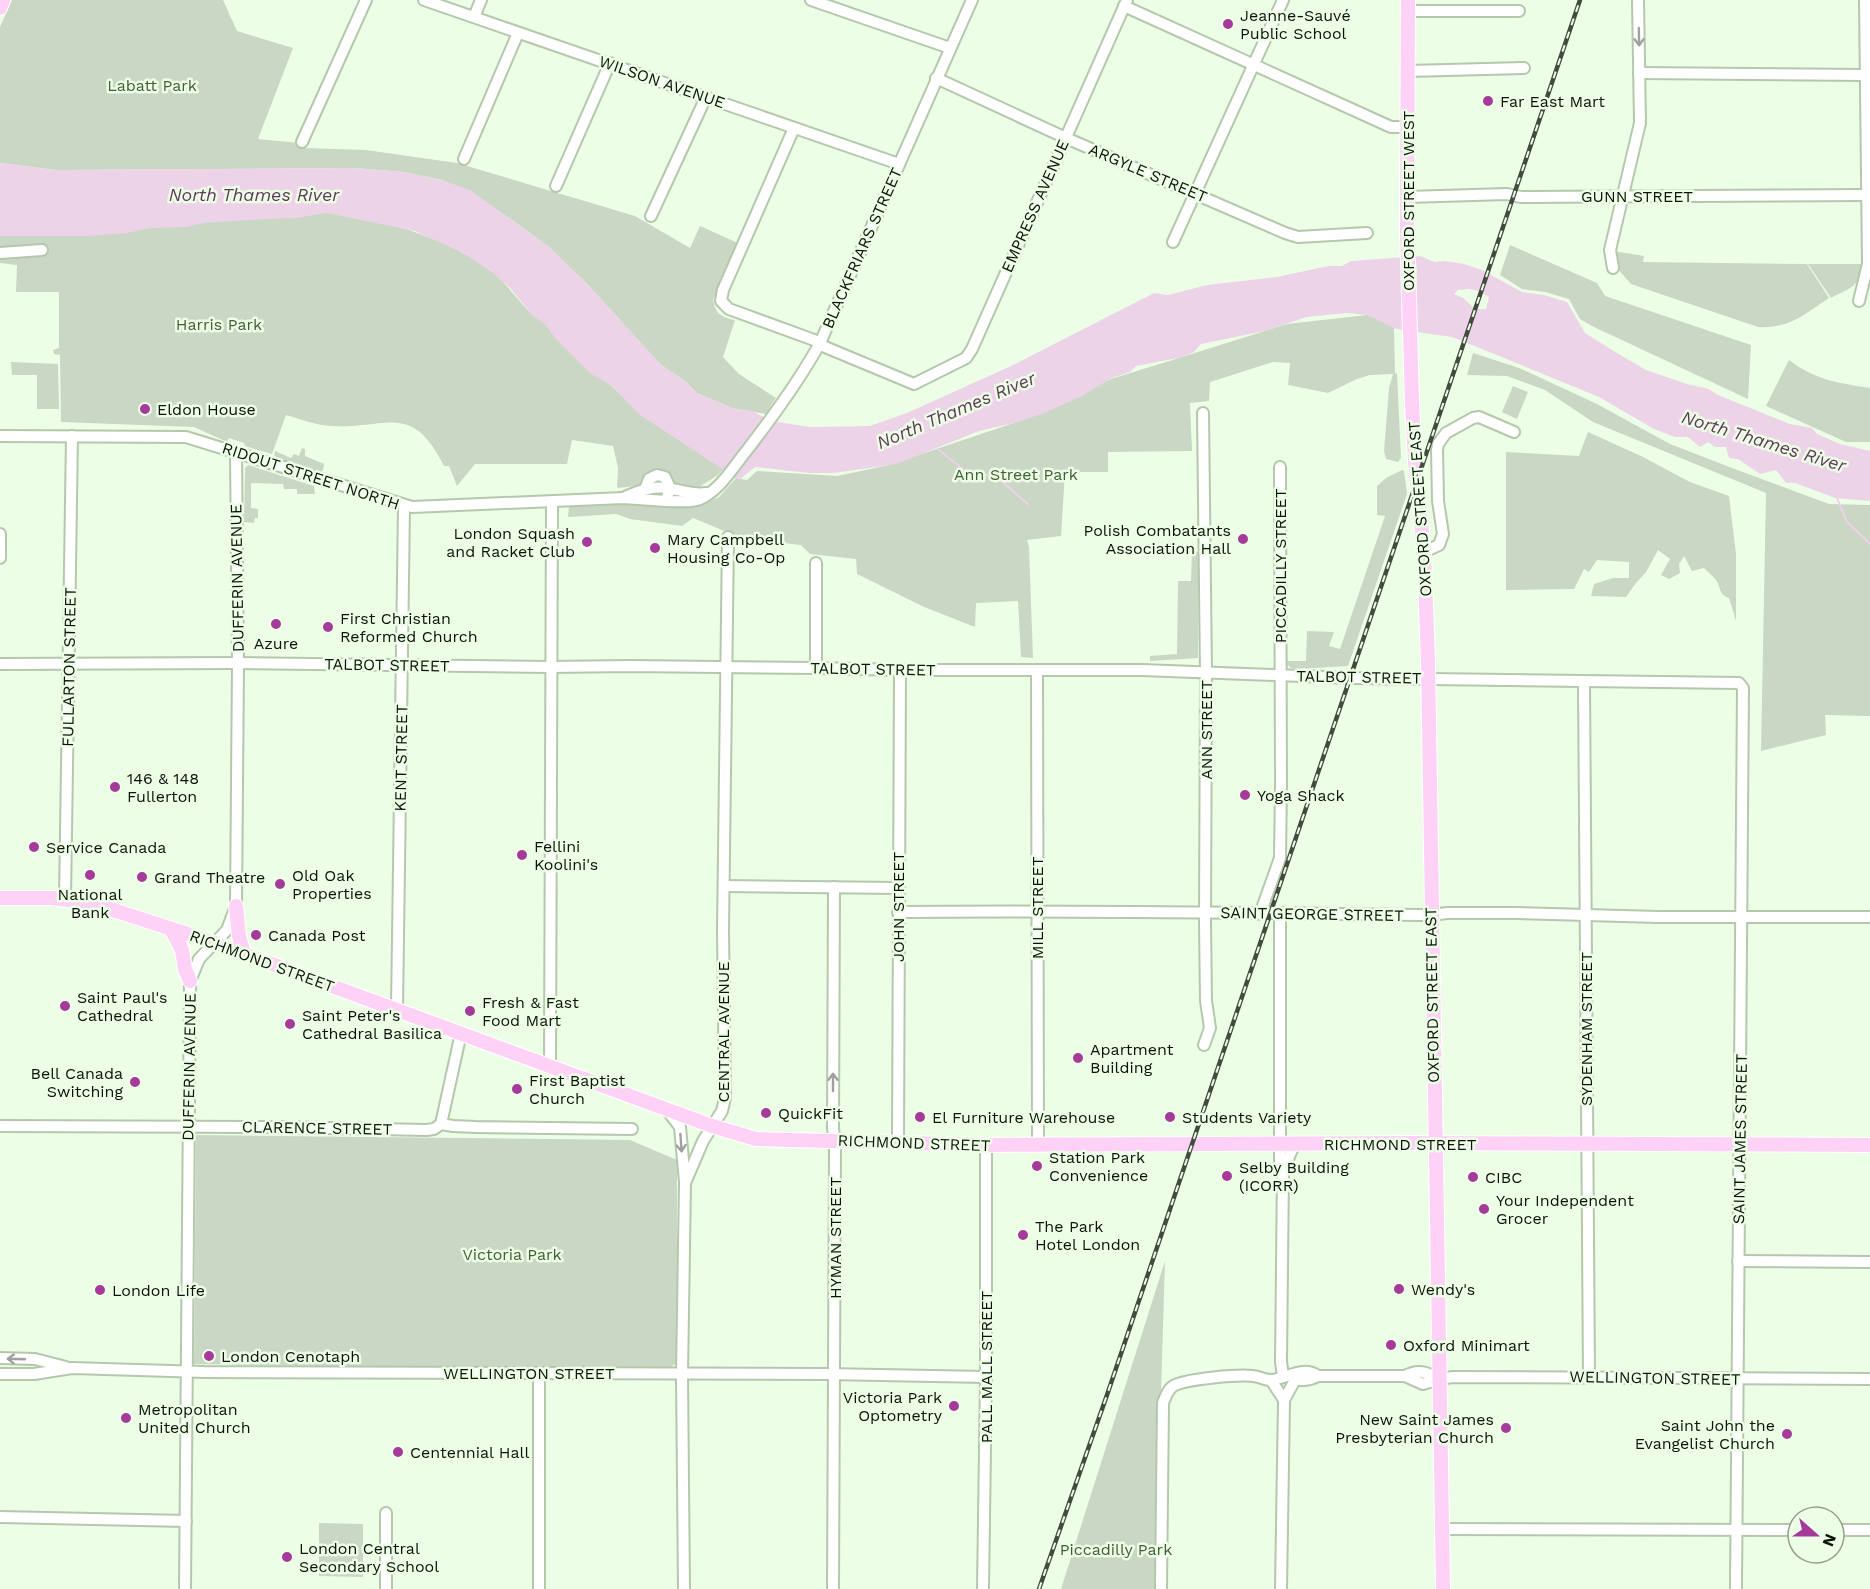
<svg xmlns="http://www.w3.org/2000/svg" width="1870" height="1589" font-family="'Work Sans',sans-serif">
<style>
.green{fill:#c9d7c4}
.water{fill:#edd3e8;fill-rule:evenodd}
.lines{fill:none;stroke-linecap:round;stroke-linejoin:round}
.stream{stroke:#edd3e8;stroke-width:2}
.minor-casing{stroke:#b4c8ac;stroke-width:14}
.major-casing{stroke:#fff;stroke-width:16}
.minor{stroke:#fff;stroke-width:10}
.major{stroke:#fed1f7;stroke-width:14}
.rail-casing{stroke:#424b3e;stroke-width:4.5}
.rail{stroke:#edfee7;stroke-width:2;stroke-dasharray:7;stroke-linecap:butt}
.oneway{stroke:#9ea19d}
.poi-dot{fill:#a53a9b;stroke:#edfee7;stroke-width:2}
.labels{text-anchor:middle;dominant-baseline:central;stroke-width:5;stroke-linejoin:round;paint-order:stroke}
.poi-label{font-size:16px;fill:#0c1309;stroke:#edfee7;text-anchor:start}
.street-label{font-size:16px;fill:#0c1309;stroke:#edfee7}
.park-label{font-size:16px;fill:#425e36;stroke:#edfee7}
.water-label{font-size:18px;font-style:italic;fill:#5d3858;stroke:#edfee7}
</style>
<rect width="100%" height="100%" fill="#edfee7"/>
<g class="green">
<path d="M12 0H223L237 31 293 48 258 139 299 143 304 148 366 150 457 163 635 216 690 248 700 226 740 244 713 300C716 315 722 317 735 320L723 357 739 374 776 398 766 414 732 408 697 393 685 381 661 365 588 285 549 247 502 213 442 180 404 172 353 168 56 170 0 163V27Z"/>
<path d="M344 211C397 226 448 238 492 272 511 286 524 313 545 322L620 394 726 466 718 475 696 489 658 484 617 488 618 468 613 446 572 440 567 464H475L457 486 449 466H444C411 400 386 430 331 426 316 425 300 419 286 415L272 454 245 446 244 443 229 438 227 442 194 427 61 422 60 355 54 354 53 350 59 348V292H16L17 265 0 263V233Z"/>
<polygon points="1510,245 1597,283 1605,296 1751,345 1748,399 1594,327 1580,319 1569,299 1545,292 1522,289 1500,275"/>
<path d="M1613 251 1644 256 1643 262 1807 264 1829 298C1805 314 1789 329 1758 327L1631 284 1616 267Z"/>
<path d="M1808 264H1865C1857 288 1852 287 1831 298Z"/>
<polygon points="1367,315 1394,326 1395,373 1397,374 1401,458 1398,462 1386,459 1384,451 1389,388 1393,374 1370,375 1357,379 1328,393 1288,385 1290,363 1273,362 1210,382 1209,401 1190,403 1192,451 1108,452 1108,472 1065,472 1061,536 1027,540 1029,547 1033,658 1021,657 1018,601 976,603 975,627 924,607 857,574 856,559 810,554 801,545 757,540 753,543 693,518 682,526 630,519 616,514 568,517 569,506 706,503 719,497 736,478 747,480 757,471 837,476 889,465 1028,418 1111,379 1166,362 1287,324"/>
<polygon points="1473,353 1519,368 1597,404 1670,444 1740,471 1829,504 1870,505 1870,716 1825,715 1826,735 1761,751 1766,493 1593,422 1545,390 1507,376 1467,375"/>
<path d="M1789 360C1815 380 1838 383 1870 388V442H1846L1766 406Z"/>
<polygon points="11,362 58,364 59,409 37,409 37,375 12,375"/>
<polygon points="1513,386 1528,392 1517,419 1502,412"/>
<path d="M1588 432 1641 456 1690 482 1729 496 1736 554V621L1729 598C1717 594 1722 586 1715 579 1712 575 1708 572 1704 568L1692 571 1684 556 1679 564 1680 573 1669 579 1661 575 1670 559 1658 550 1646 572 1636 583 1626 597 1591 596 1594 584 1613 578H1629V562L1597 560 1589 572 1584 569 1574 589 1506 590V452L1579 456Z"/>
<polygon points="302,448 305,449 305,456 324,464 323,470 320,473 275,458 274,456 275,451 291,458 294,454 299,456"/>
<polygon points="248,465 314,486 315,494 297,494 297,489 284,489 283,484 251,483 251,508 258,509 258,518 255,518 254,523 244,522 245,468"/>
<polygon points="1402,470 1404,471 1407,494 1348,666 1296,669 1291,668 1288,665 1285,666 1287,661 1306,661 1307,631 1334,632 1329,646 1340,649 1385,516 1377,515 1377,486 1386,478"/>
<polygon points="1192,552 1198,552 1198,658 1150,661 1150,656 1177,654 1178,581 1191,581"/>
<polygon points="196,1135 630,1140 677,1160 677,1363 664,1371 194,1364"/>
<polygon points="1165,1261 1155,1589 1061,1589"/>
<polygon points="319,1523 363,1524 363,1577 319,1576"/>
</g>
<path class="water" d="M0 163 56 170 353 168 404 172 442 180 470 190 549 247 588 285 661 365 685 381 697 393 732 408 752 411 771 421 811 427 870 426 907 413 1011 366 1154 293 1168 295 1207 285 1277 277 1328 266H1342L1351 261 1420 256 1435 262 1445 261 1464 264 1482 270 1522 292 1544 295 1567 302 1585 333 1617 353 1646 370 1687 384 1709 389 1718 395 1790 424 1812 428 1817 434 1840 444 1870 451V501L1835 498 1795 483H1786L1776 470 1760 474 1738 459 1729 458 1726 447H1715L1708 442 1700 447 1688 437H1675L1654 429 1599 397 1472 345 1452 337 1396 329 1367 315 1347 313 1307 317 1265 331 1201 344 1194 352 1183 357 1136 366 1130 372 1112 378 1080 397 1042 414 1014 423 979 431 897 464 834 473H809L755 467 739 480 640 415 611 385 591 374 555 338 545 324 533 316 510 288 492 272 463 253 415 231 326 213 296 218 265 219 204 223 187 227 151 228 127 233 87 236H0ZM1469 289 1479 291 1489 297 1486 309H1475L1463 298 1454 294 1458 290Z"/>
<g class="lines">
<g class="stream">
<polyline points="938,449 965,471 987,475 1000,480 1028,504"/>
<polyline points="1837,498 1847,522 1870,544"/>
</g>
<defs>
<g id="minor">
<polyline points="424,0 899,164"/>
<polyline points="811,0 950,48"/>
<polyline points="1124,6 1391,127 1408,127"/>
<polyline points="1408,11 1519,11"/>
<polyline points="474,17 481,0"/>
<polyline points="1408,71 1524,68"/>
<polyline points="1639,73 1866,75"/>
<polyline points="936,78 1066,138 1285,233 1298,237 1367,233"/>
<polyline points="794,128 723,290 721,301 729,309 814,340 825,347 914,384 966,358 972,349 1127,0"/>
<polyline points="302,142 366,0"/>
<polyline points="464,159 518,33"/>
<polyline points="556,186 610,63"/>
<polyline points="1407,197 1507,194 1521,197 1867,195"/>
<polyline points="651,216 706,97"/>
<polyline points="1173,242 1283,0"/>
<polyline points="0,253 42,250"/>
<polyline points="1613,268 1610,250 1640,123 1638,0"/>
<polyline points="1859,301 1868,264 1865,0"/>
<polyline points="1203,413 1206,674 1205,923 1206,1001 1210,1028 1204,1045"/>
<polyline points="0,436 186,437 412,507 623,498 666,501 670,488 665,477 657,475 649,479 645,489"/>
<path d="M625 497C641 490 655 485 672 489 684 491 693 495 706 493"/>
<path d="M666 501C677 501 692 503 702 498 720 489 732 469 744 454 772 418 798 383 820 343L972 0"/>
<polyline points="0,534 0,558"/>
<polyline points="1424,552 1439,545 1443,534 1438,501 1437,450 1438,444 1446,433 1473,418 1479,417 1514,432"/>
<polyline points="816,563 816,668"/>
<polyline points="0,664 238,663 550,667 629,666 816,668 900,670 1142,670 1353,678 1739,683 1743,688 1736,1589"/>
<polyline points="1037,670 1038,1145"/>
<polyline points="1584,682 1589,1376"/>
<polyline points="724,886 898,888"/>
<polyline points="65,899 72,436"/>
<path d="M898 912C1076 910 1253 913 1431 915L1447 913H1515L1658 917H1870"/>
<polyline points="1260,914 1280,858 1281,783 1280,467"/>
<polyline points="1280,914 1280,1164 1283,1171 1281,1362 1283,1376"/>
<polyline points="397,1010 404,506"/>
<polyline points="550,1065 552,502"/>
<polyline points="667,1110 680,1127 685,1182"/>
<polyline points="441,1124 461,1033"/>
<polyline points="0,1126 278,1127 426,1130 434,1129 441,1124 453,1126 476,1127 632,1129"/>
<polyline points="898,1143 900,670"/>
<path d="M1283 1170C1289 1161 1288 1154 1296 1144"/>
<polyline points="1738,1261 1870,1262"/>
<polyline points="0,1358 35,1359 66,1367"/>
<polyline points="0,1374 34,1374 72,1368 204,1372 827,1374 986,1377"/>
<path d="M1291 1376C1298 1383 1310 1380 1318 1376H1405C1418 1369 1427 1372 1439 1379"/>
<polyline points="1405,1376 1423,1384 1439,1379 1453,1377 1870,1379"/>
<polyline points="1271,1380 1284,1400"/>
<polyline points="0,1517 186,1521"/>
<polyline points="1442,1529 1798,1530"/>
<polyline points="1834,1530 1870,1530"/>
<polyline points="185,1589 190,981 199,959 227,930 236,906 238,663 236,452"/>
<polyline points="386,1589 386,1513"/>
<polyline points="539,1589 539,1374"/>
<polyline points="684,1589 682,1375 685,1183 703,1141 722,1111 725,1098 723,930 728,537"/>
<polyline points="833,1589 835,1150 833,1128 834,887"/>
<polyline points="983,1589 986,1377 986,1145"/>
<path d="M1161 1589 1163 1403C1165 1398 1167 1391 1172 1387 1181 1379 1245 1373 1258 1377 1262 1378 1265 1380 1271 1380 1287 1379 1302 1365 1318 1376"/>
<polyline points="1281,1589 1284,1400 1295,1380"/>
</g>
<g id="major">
<polyline points="1408,0 1407,227 1412,402 1415,461 1424,552 1428,662 1443,1589"/>
<polyline points="0,8 3,0"/>
<polyline points="0,898 53,898 95,904 215,943 712,1126 756,1139 986,1145 1414,1143 1870,1145"/>
<polyline points="236,906 239,936 244,954"/>
<polyline points="171,929 182,950 185,969 190,981"/>
</g>
</defs>
<use href="#minor" class="minor-casing"/>
<use href="#major" class="major-casing"/>
<use href="#minor" class="minor"/>
<use href="#major" class="major"/>
<defs>
<polyline id="rail" points="1039,1589 1107,1395 1580,0"/>
</defs>
<use href="#rail" class="rail-casing"/>
<use href="#rail" class="rail"/>
</g>
<defs><path id="oneway-shaft" d="M-6 0H5M1.5-3L5.5 0L1.5 3" fill="none" stroke-width="1.6" stroke-linecap="round" stroke-linejoin="round" transform="scale(1.5)"/></defs>
<g class="oneway">
<use href="#oneway-shaft" transform="translate(1639 37) rotate(89)"/>
<use href="#oneway-shaft" transform="translate(833 1082) rotate(-90)"/>
<use href="#oneway-shaft" transform="translate(681 1143) rotate(86)"/>
<use href="#oneway-shaft" transform="translate(16 1359) rotate(-178)"/>
</g>
<g class="poi-dot">
<circle cx="1228" cy="24" r="6"/>
<circle cx="1488" cy="101" r="6"/>
<circle cx="145" cy="409" r="6"/>
<circle cx="1243" cy="539" r="6"/>
<circle cx="587" cy="542" r="6"/>
<circle cx="655" cy="548" r="6"/>
<circle cx="276" cy="624" r="6"/>
<circle cx="328" cy="627" r="6"/>
<circle cx="115" cy="787" r="6"/>
<circle cx="1245" cy="795" r="6"/>
<circle cx="34" cy="847" r="6"/>
<circle cx="522" cy="855" r="6"/>
<circle cx="90" cy="875" r="6"/>
<circle cx="142" cy="877" r="6"/>
<circle cx="280" cy="884" r="6"/>
<circle cx="256" cy="935" r="6"/>
<circle cx="65" cy="1006" r="6"/>
<circle cx="470" cy="1011" r="6"/>
<circle cx="290" cy="1024" r="6"/>
<circle cx="1078" cy="1058" r="6"/>
<circle cx="135" cy="1082" r="6"/>
<circle cx="517" cy="1089" r="6"/>
<circle cx="766" cy="1113" r="6"/>
<circle cx="920" cy="1117" r="6"/>
<circle cx="1170" cy="1117" r="6"/>
<circle cx="1037" cy="1166" r="6"/>
<circle cx="1227" cy="1176" r="6"/>
<circle cx="1473" cy="1177" r="6"/>
<circle cx="1484" cy="1209" r="6"/>
<circle cx="1023" cy="1235" r="6"/>
<circle cx="1399" cy="1289" r="6"/>
<circle cx="100" cy="1290" r="6"/>
<circle cx="1391" cy="1345" r="6"/>
<circle cx="209" cy="1356" r="6"/>
<circle cx="954" cy="1406" r="6"/>
<circle cx="126" cy="1418" r="6"/>
<circle cx="1506" cy="1428" r="6"/>
<circle cx="1787" cy="1434" r="6"/>
<circle cx="398" cy="1452" r="6"/>
<circle cx="287" cy="1557" r="6"/>
</g>
<g class="labels">
<g class="poi-label">
<text x="1240" y="15">Jeanne-Sauvé<tspan x="1240" dy="18">Public School</tspan></text>
<text x="1500" y="101">Far East Mart</text>
<text x="157" y="409">Eldon House</text>
<text x="1231" y="530" text-anchor="end">Polish Combatants<tspan x="1231" dy="18">Association Hall</tspan></text>
<text x="575" y="533" text-anchor="end">London Squash<tspan x="575" dy="18">and Racket Club</tspan></text>
<text x="667" y="539">Mary Campbell<tspan x="667" dy="18">Housing Co-Op</tspan></text>
<text x="340" y="618">First Christian<tspan x="340" dy="18">Reformed Church</tspan></text>
<text x="276" y="643" text-anchor="middle">Azure</text>
<text x="127" y="778">146 &amp; 148<tspan x="127" dy="18">Fullerton</tspan></text>
<text x="1257" y="795">Yoga Shack</text>
<text x="534" y="846">Fellini<tspan x="534" dy="18">Koolini's</tspan></text>
<text x="46" y="847">Service Canada</text>
<text x="292" y="875">Old Oak<tspan x="292" dy="18">Properties</tspan></text>
<text x="154" y="877">Grand Theatre</text>
<text x="90" y="894" text-anchor="middle">National<tspan x="90" dy="18">Bank</tspan></text>
<text x="268" y="935">Canada Post</text>
<text x="77" y="997">Saint Paul's<tspan x="77" dy="18">Cathedral</tspan></text>
<text x="482" y="1002">Fresh &amp; Fast<tspan x="482" dy="18">Food Mart</tspan></text>
<text x="302" y="1015">Saint Peter's<tspan x="302" dy="18">Cathedral Basilica</tspan></text>
<text x="1090" y="1049">Apartment<tspan x="1090" dy="18">Building</tspan></text>
<text x="123" y="1073" text-anchor="end">Bell Canada<tspan x="123" dy="18">Switching</tspan></text>
<text x="529" y="1080">First Baptist<tspan x="529" dy="18">Church</tspan></text>
<text x="778" y="1113">QuickFit</text>
<text x="932" y="1117">El Furniture Warehouse</text>
<text x="1182" y="1117">Students Variety</text>
<text x="1049" y="1157">Station Park<tspan x="1049" dy="18">Convenience</tspan></text>
<text x="1239" y="1167">Selby Building<tspan x="1239" dy="18">(ICORR)</tspan></text>
<text x="1485" y="1177">CIBC</text>
<text x="1496" y="1200">Your Independent<tspan x="1496" dy="18">Grocer</tspan></text>
<text x="1035" y="1226">The Park<tspan x="1035" dy="18">Hotel London</tspan></text>
<text x="1411" y="1289">Wendy's</text>
<text x="112" y="1290">London Life</text>
<text x="1403" y="1345">Oxford Minimart</text>
<text x="221" y="1356">London Cenotaph</text>
<text x="942" y="1397" text-anchor="end">Victoria Park<tspan x="942" dy="18">Optometry</tspan></text>
<text x="138" y="1409">Metropolitan<tspan x="138" dy="18">United Church</tspan></text>
<text x="1494" y="1419" text-anchor="end">New Saint James<tspan x="1494" dy="18">Presbyterian Church</tspan></text>
<text x="1775" y="1425" text-anchor="end">Saint John the<tspan x="1775" dy="18">Evangelist Church</tspan></text>
<text x="410" y="1452">Centennial Hall</text>
<text x="299" y="1548">London Central<tspan x="299" dy="18">Secondary School</tspan></text>
</g>
<g class="street-label">
<text transform="translate(662 82) rotate(19)">WILSON AVENUE</text>
<text transform="translate(1148 173) rotate(23)">ARGYLE STREET</text>
<text x="1637" y="196">GUNN STREET</text>
<text transform="translate(1408 201) rotate(-90)">OXFORD STREET WEST</text>
<text transform="translate(1035 206) rotate(-66)">EMPRESS AVENUE</text>
<text transform="translate(862 248) rotate(-66)">BLACKFRIARS STREET</text>
<text transform="translate(311 476) rotate(18)">RIDOUT STREET NORTH</text>
<text transform="translate(1420 509) rotate(-94)">OXFORD STREET EAST</text>
<text transform="translate(1280 566) rotate(-90)">PICCADILLY STREET</text>
<text transform="translate(237 578) rotate(-91)">DUFFERIN AVENUE</text>
<text transform="translate(387 665) rotate(1)">TALBOT STREET</text>
<text transform="translate(69 667) rotate(-89)">FULLARTON STREET</text>
<text transform="translate(873 669) rotate(1)">TALBOT STREET</text>
<text transform="translate(1359 677) rotate(1)">TALBOT STREET</text>
<text transform="translate(1206 730) rotate(-90)">ANN STREET</text>
<text transform="translate(401 758) rotate(-89)">KENT STREET</text>
<text transform="translate(898 907) rotate(-90)">JOHN STREET</text>
<text transform="translate(1037 908) rotate(-90)">MILL STREET</text>
<text transform="translate(1312 914) rotate(1)">SAINT GEORGE STREET</text>
<text transform="translate(262 961) rotate(20)">RICHMOND STREET</text>
<text transform="translate(1432 995) rotate(-91)">OXFORD STREET EAST</text>
<text transform="translate(1586 1029) rotate(-90)">SYDENHAM STREET</text>
<text transform="translate(723 1032) rotate(-90)">CENTRAL AVENUE</text>
<text transform="translate(189 1067) rotate(-89)">DUFFERIN AVENUE</text>
<text transform="translate(317 1128) rotate(1)">CLARENCE STREET</text>
<text transform="translate(1740 1139) rotate(-89)">SAINT JAMES STREET</text>
<text transform="translate(914 1143) rotate(2)">RICHMOND STREET</text>
<text x="1400" y="1144">RICHMOND STREET</text>
<text transform="translate(835 1238) rotate(-90)">HYMAN STREET</text>
<text transform="translate(986 1367) rotate(-90)">PALL MALL STREET</text>
<text x="529" y="1373">WELLINGTON STREET</text>
<text transform="translate(1655 1378) rotate(1)">WELLINGTON STREET</text>
</g>
<g class="park-label">
<text x="152" y="85">Labatt Park</text>
<text x="219" y="324">Harris Park</text>
<text x="1016" y="474">Ann Street Park</text>
<text x="512" y="1254">Victoria Park</text>
<text x="1116" y="1549">Piccadilly Park</text>
</g>
<g class="water-label">
<text x="254" y="194">North Thames River</text>
<text transform="translate(956 410) rotate(-23)">North Thames River</text>
<text transform="translate(1764 441) rotate(17)">North Thames River</text>
</g>
</g>
<g transform="translate(1816 1535) rotate(111)"><circle r="28" fill="#edfee7" stroke="#93a08e" stroke-width="1.5"/>
<path d="M0-4.5L10 22L0 15L-10 22Z" fill="#a53a9b"/>
<text y="-9" font-size="16" font-weight="bold" text-anchor="middle" fill="#0c1309">N</text>
</g>
</svg>
